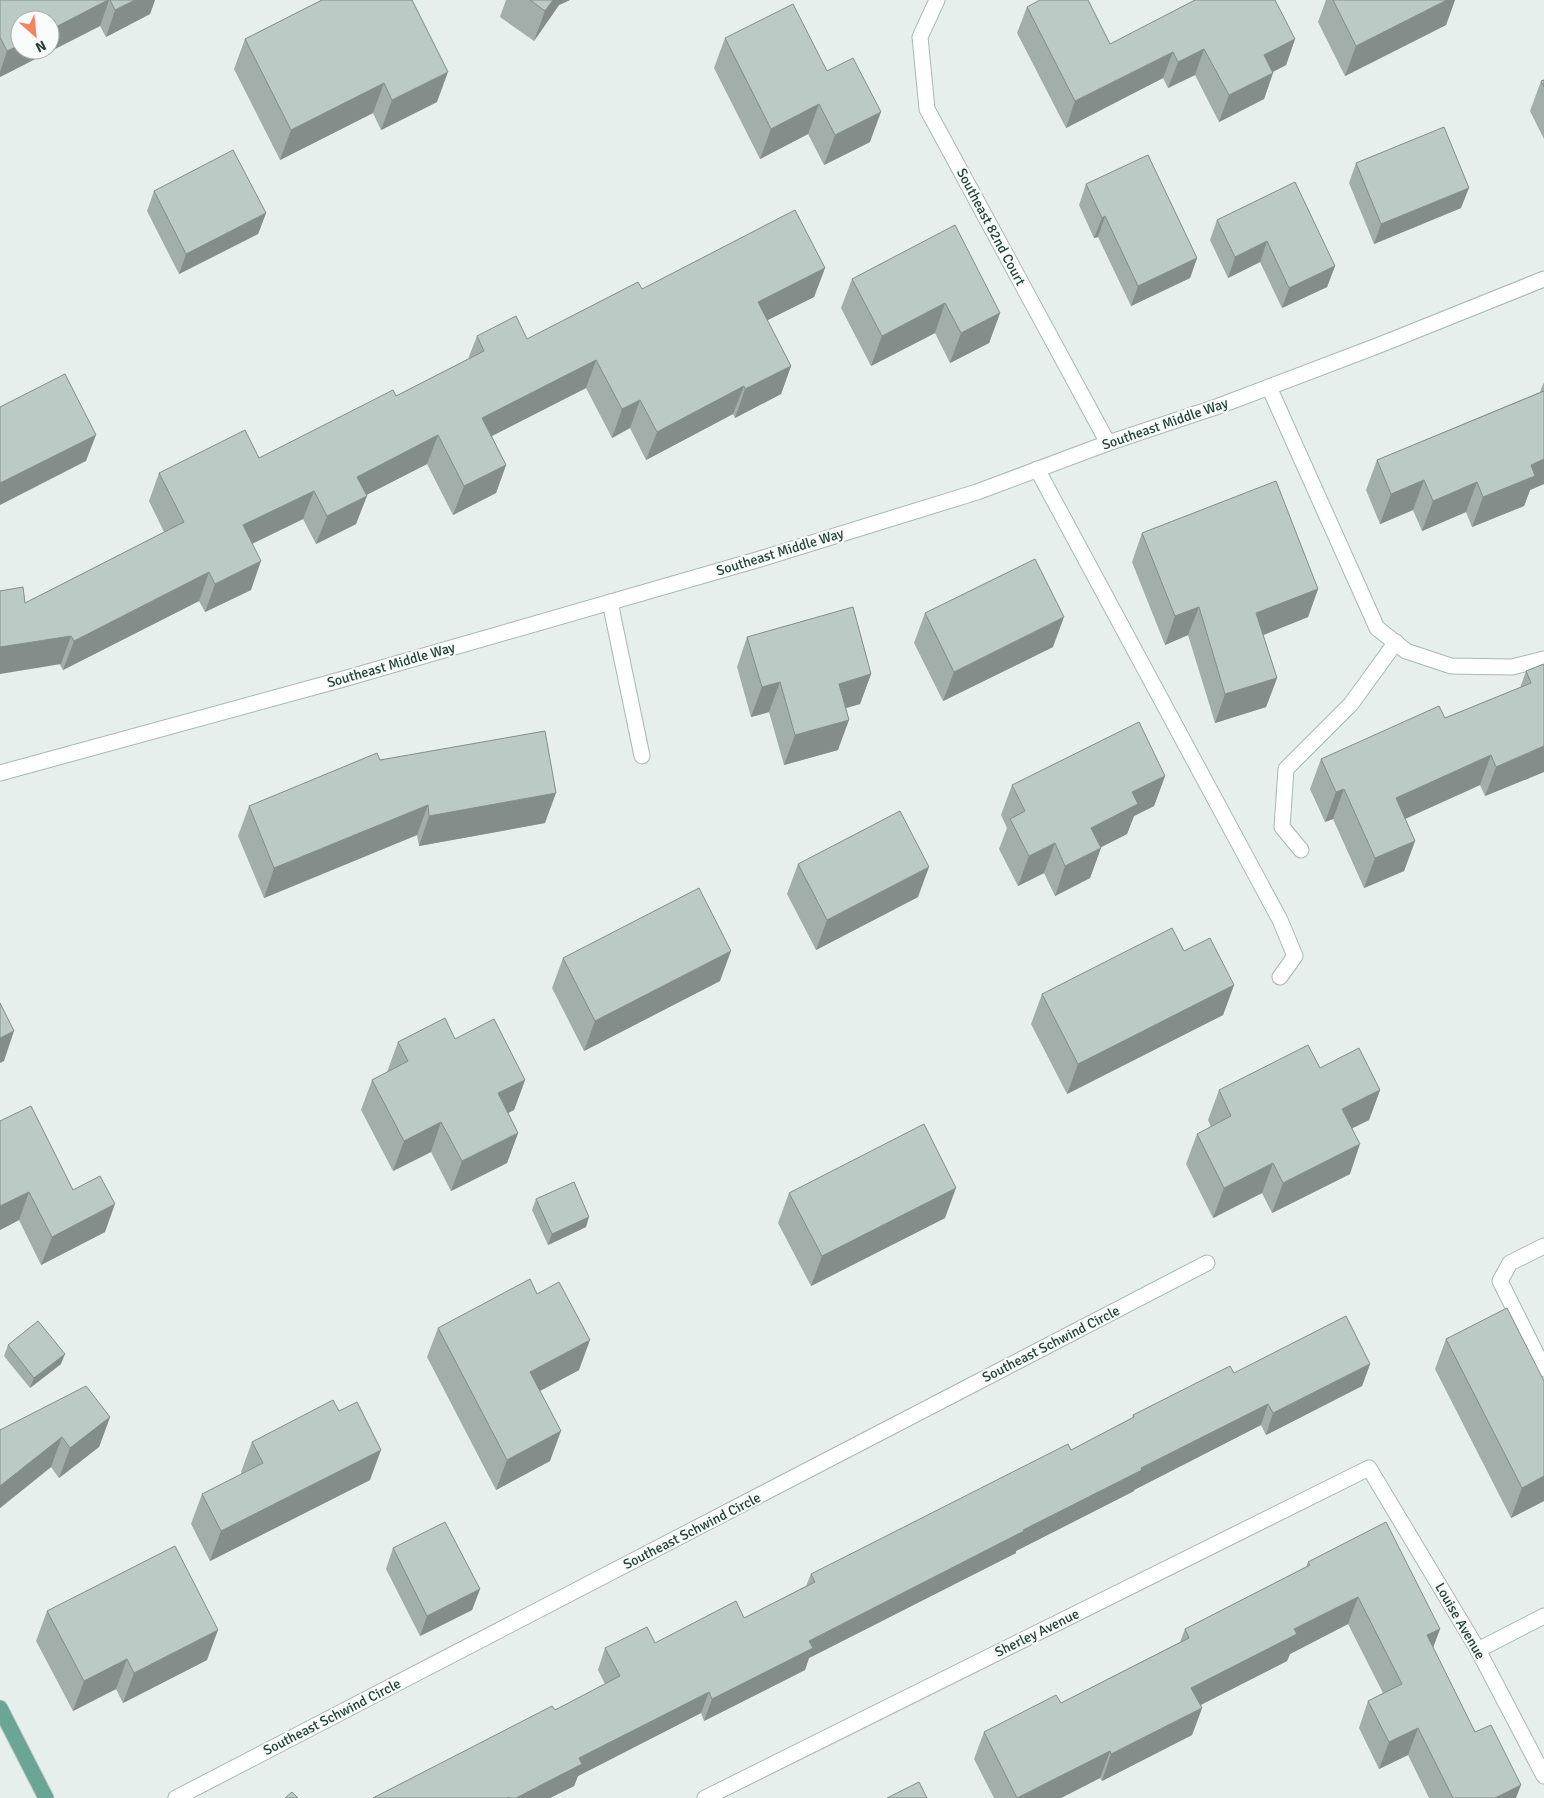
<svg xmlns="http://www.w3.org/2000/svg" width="1544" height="1798" font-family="Signika,sans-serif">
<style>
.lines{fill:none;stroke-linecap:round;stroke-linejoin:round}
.minor-casing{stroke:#a8b8b2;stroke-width:17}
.major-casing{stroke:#c2cac8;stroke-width:17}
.minor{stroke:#fff;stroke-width:15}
.major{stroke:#6aa596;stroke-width:15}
.wall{fill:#a1aea9}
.shaded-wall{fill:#838d89}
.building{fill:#bbcac4;stroke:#838d89}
.labels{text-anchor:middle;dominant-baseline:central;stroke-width:4.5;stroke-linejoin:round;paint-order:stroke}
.street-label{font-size:14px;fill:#24423a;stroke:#f7fbf9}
</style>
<rect width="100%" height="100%" fill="#e6efeb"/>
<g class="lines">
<defs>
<g id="minor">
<polyline points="937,0 920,37 927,109 1108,443"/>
<polyline points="1269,387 1377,628 1406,651 1451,666 1512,667 1544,659"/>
<polyline points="1037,469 1280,920 1295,956 1280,977"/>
<polyline points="610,602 642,756"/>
<polyline points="0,773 340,680 760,559 977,492 1108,443 1219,406 1377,346 1544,279"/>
<polyline points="1301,850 1282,827 1286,769 1351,704 1396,642"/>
<polyline points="1544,1246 1510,1263 1500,1281 1544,1369"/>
<polyline points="1478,1650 1544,1616"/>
<polyline points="176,1798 1207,1263"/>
<polyline points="705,1798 1369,1468 1478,1650 1544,1776"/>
</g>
<polyline id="major" points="0,1708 46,1798"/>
</defs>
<use href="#minor" class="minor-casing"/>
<use href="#major" class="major-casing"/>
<use href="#minor" class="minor"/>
<use href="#major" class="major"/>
</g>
<g class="wall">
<polygon points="0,0 155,0 150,14 106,37 100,26 0,77"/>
<polygon points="322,0 437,102 381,130 373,113 280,160 234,69 245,39"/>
<polygon points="506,0 570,0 559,5 534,41 500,17"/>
<polygon points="1326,0 1455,0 1446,25 1345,76 1318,22"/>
<polygon points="1027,7 1110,44 1295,39 1286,65 1273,72 1264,99 1219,122 1195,75 1168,88 1163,78 1066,128 1017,33"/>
<polygon points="725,38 827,71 870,142 824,165 808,134 760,159 714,68"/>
<polygon points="1544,80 1544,139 1530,111 1541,81"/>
<polygon points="1356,163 1461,208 1374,244 1349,183"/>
<polygon points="1086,184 1197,258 1190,278 1131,306 1098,237 1094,238 1079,205"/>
<polygon points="154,191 266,213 258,234 179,274 147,211"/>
<polygon points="1217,220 1335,266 1327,287 1282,308 1260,262 1228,278 1210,240"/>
<polygon points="825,268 814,297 767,320 791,366 781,394 735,418 733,414 646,460 630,428 612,438 586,388 492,436 506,465 496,493 453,515 427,464 366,495 356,524 316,544 303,519 252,544 251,590 205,612 199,601 63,670 25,603 164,532 149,501 159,473 259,458 396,396 468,359 477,336 527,339 642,289"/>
<polygon points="852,279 1000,313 989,343 950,363 935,333 871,366 841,308"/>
<polygon points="1544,383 1544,484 1530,490 1524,506 1472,527 1466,512 1422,531 1413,510 1380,524 1366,490 1377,460 1540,392 1543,384"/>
<polygon points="1142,533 1318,589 1308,617 1263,635 1277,678 1266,707 1215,723 1188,635 1165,645 1132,562"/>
<polygon points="925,613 1053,647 943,701 914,643"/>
<polygon points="747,637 871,674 860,704 846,708 838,750 784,765 769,712 751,717 737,667"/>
<polygon points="1544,664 1544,772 1485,796 1480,785 1405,819 1415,841 1404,871 1364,888 1333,819 1325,822 1310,789 1321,759 1445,718 1520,688 1526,671"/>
<polygon points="380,760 545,823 419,846 417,835 264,898 238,836 249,806"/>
<polygon points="1165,776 1154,806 1134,816 1127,834 1101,847 1090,878 1055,896 1044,873 1018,886 999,849 1007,828 1001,815 1012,785"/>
<polygon points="798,864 918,897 816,950 787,894"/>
<polygon points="1184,951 1234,985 1223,1015 1067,1094 1031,1024 1042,994"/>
<polygon points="563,958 720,981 584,1051 552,988"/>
<polygon points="455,1039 525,1080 514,1110 508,1113 518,1133 507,1163 451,1191 431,1152 393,1171 361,1110 372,1080 387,1072 398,1042"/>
<polygon points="1320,1068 1380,1090 1369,1120 1352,1128 1350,1174 1272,1213 1262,1193 1213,1218 1186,1164 1197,1134 1211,1127 1208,1120 1219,1090"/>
<polygon points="0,1121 73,1190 105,1232 41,1265 19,1220 0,1230"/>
<polygon points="789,1193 945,1218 811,1286 778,1223"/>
<polygon points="536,1199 586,1227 548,1245 532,1210"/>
<polygon points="537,1294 579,1370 540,1391 550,1461 496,1490 427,1357 438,1328"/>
<polygon points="1446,1339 1544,1501 1511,1518 1435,1369"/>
<polygon points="8,1345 61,1364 30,1388 4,1356"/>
<polygon points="1370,1364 1362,1386 1266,1435 1261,1425 1134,1490 1134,1491 1016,1551 1016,1553 809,1658 805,1670 704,1721 701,1713 578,1776 574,1786 550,1798 373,1798 555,1710 605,1684 598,1670 605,1648 655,1643 744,1618 806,1586 811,1574 1071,1450 1132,1419 1133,1415 1234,1373"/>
<polygon points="110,1417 99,1447 59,1478 51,1467 0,1508 0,1430"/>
<polygon points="252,1442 370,1480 210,1561 191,1524 202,1494 242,1474 241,1472"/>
<polygon points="393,1548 480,1589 472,1610 420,1636 386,1569"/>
<polygon points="1308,1562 1440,1629 1433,1647 1475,1732 1516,1798 1429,1798 1408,1755 1379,1769 1359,1728 1368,1701 1383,1693 1348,1624 1290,1654 1287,1661 1200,1705 1202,1708 1192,1735 1102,1781 1100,1778 1061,1798 994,1798 974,1759 984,1732 1061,1703 1180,1642 1185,1629 1306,1567"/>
<polygon points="47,1611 207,1660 123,1703 116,1689 73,1711 36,1641"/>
</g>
<g class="shaded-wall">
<polygon points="108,0 109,0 100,26 0,77 0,72 7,51 20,45 20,50 50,50 50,30"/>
<polygon points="135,0 155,0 150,14 106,37 115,10"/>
<polygon points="553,0 570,0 559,5 534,41 545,11"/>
<polygon points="1447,0 1455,0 1446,25 1345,76 1356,46"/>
<polygon points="1295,39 1286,65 1255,81 1264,55"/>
<polygon points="1204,49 1195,75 1168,88 1178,62"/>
<polygon points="1173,52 1163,78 1066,128 1075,101"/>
<polygon points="448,72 437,102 381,130 392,100"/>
<polygon points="1273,73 1264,99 1219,122 1229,95"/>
<polygon points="384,83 373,113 280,160 291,130"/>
<polygon points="819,104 808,134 760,159 771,129"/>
<polygon points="881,112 870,142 824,165 835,135"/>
<polygon points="1469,188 1461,208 1374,244 1381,224"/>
<polygon points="266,213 258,234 179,274 186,254"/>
<polygon points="1105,216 1098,237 1094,238 1102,218"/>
<polygon points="1267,241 1260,262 1228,278 1235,257"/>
<polygon points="1197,258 1190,278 1131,306 1138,286"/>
<polygon points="1335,266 1327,287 1282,308 1289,288"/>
<polygon points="825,268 814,297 748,330 758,302"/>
<polygon points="945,303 935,333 871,366 882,336"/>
<polygon points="1000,313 989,343 950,363 961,333"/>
<polygon points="596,360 586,388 472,446 482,418"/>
<polygon points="791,366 781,394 735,418 745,389"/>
<polygon points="744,386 733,414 646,460 657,432"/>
<polygon points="640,400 630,428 612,438 622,409"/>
<polygon points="96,435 86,461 0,505 0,483"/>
<polygon points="438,435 427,464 347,505 357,477"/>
<polygon points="1544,459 1544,484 1530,490 1524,506 1472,527 1483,497 1531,465"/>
<polygon points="506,465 496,493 453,515 464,486"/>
<polygon points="1424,480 1413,510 1380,524 1391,494"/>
<polygon points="1477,482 1466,512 1422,531 1433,501"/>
<polygon points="314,491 303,519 233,553 243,525"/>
<polygon points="367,496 356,524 316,544 327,516"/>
<polygon points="261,561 251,590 205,612 215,584"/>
<polygon points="209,572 199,601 63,670 74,641"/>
<polygon points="1318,589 1308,617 1246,642 1256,613"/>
<polygon points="1199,607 1188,635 1165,645 1175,616"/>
<polygon points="1064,617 1053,647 943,701 954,672"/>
<polygon points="71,636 61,664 0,674 0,647"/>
<polygon points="871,674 860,704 828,713 839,684"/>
<polygon points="1277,678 1266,707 1215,723 1225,694"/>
<polygon points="780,682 769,712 751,717 762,687"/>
<polygon points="849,720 838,750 784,765 795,735"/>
<polygon points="1544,746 1544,772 1485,796 1496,767"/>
<polygon points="1491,755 1480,785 1385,828 1396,798"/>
<polygon points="1165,776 1154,806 1134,816 1127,834 1080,858 1091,828 1132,792"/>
<polygon points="1344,789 1333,819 1325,822 1336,792"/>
<polygon points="556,793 545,823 419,846 429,816"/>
<polygon points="428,805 417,835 264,898 274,868"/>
<polygon points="1415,841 1404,871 1364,888 1375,858"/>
<polygon points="1055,843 1044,873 1018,886 1029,856"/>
<polygon points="1101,848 1090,878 1055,896 1065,866"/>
<polygon points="929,867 918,897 816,950 827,920"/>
<polygon points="731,951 720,981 584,1051 595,1021"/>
<polygon points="1234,985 1223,1015 1067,1094 1078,1064"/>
<polygon points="14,1031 4,1061 0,1063 0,1038"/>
<polygon points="525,1080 514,1110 487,1123 498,1093"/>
<polygon points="1380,1090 1369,1120 1331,1139 1342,1109"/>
<polygon points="441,1122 431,1152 393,1171 404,1141"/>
<polygon points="518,1133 507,1163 451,1191 462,1161"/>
<polygon points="1360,1144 1350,1174 1272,1213 1283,1183"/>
<polygon points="1273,1163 1262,1193 1213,1218 1224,1188"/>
<polygon points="956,1188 945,1218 811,1286 822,1256"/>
<polygon points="29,1192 19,1220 0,1230 0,1206"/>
<polygon points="115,1204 105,1232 41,1265 52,1237"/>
<polygon points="589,1217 586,1227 548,1245 552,1234"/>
<polygon points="590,1340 579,1370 519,1402 530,1372"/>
<polygon points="65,1354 61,1364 30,1388 34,1378"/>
<polygon points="1370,1364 1362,1386 1266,1435 1273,1413"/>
<polygon points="1268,1404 1261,1425 1134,1490 1134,1491 1016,1551 1016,1553 809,1658 805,1670 704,1721 712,1699 809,1641 1141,1468"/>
<polygon points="110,1417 99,1447 59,1478 70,1448"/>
<polygon points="561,1431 550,1461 496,1490 507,1460"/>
<polygon points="62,1437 51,1467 0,1508 0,1486"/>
<polygon points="381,1450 370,1480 210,1561 221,1531"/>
<polygon points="1544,1476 1544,1501 1511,1518 1522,1488"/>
<polygon points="480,1589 472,1610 420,1636 427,1616"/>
<polygon points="1358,1597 1348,1624 1290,1654 1287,1661 1181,1715 1191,1688 1294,1629"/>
<polygon points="1440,1629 1430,1656 1427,1635"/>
<polygon points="218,1630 207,1660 123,1703 134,1673"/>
<polygon points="127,1659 116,1689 73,1711 84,1681"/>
<polygon points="709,1692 701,1713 578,1776 574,1786 550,1798 516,1798 579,1758"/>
<polygon points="1202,1708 1192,1735 1102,1781 1111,1754"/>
<polygon points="1418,1728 1408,1755 1379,1769 1389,1742"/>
<polygon points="1110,1751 1100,1778 1061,1798 1018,1798"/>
<polygon points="1521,1785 1516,1798 1495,1798"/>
</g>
<g class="building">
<polygon points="0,0 108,0 50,30 50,20 20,20 20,45 7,51 0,37"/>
<polygon points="110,0 135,0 115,10"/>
<polygon points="322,0 412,0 448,72 392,100 384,83 291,130 245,39"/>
<polygon points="530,0 553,0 545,11"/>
<polygon points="1040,0 1088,0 1110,44 1195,0 1275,0 1295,39 1264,55 1273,73 1229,95 1204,49 1178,62 1173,52 1075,101 1027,7"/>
<polygon points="1333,0 1447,0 1356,46"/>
<polygon points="793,4 827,71 853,58 881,112 835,135 819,104 771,129 725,38"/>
<polygon points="1544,80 1544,87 1541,81"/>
<polygon points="1444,127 1469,188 1381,224 1356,163"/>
<polygon points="233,150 266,213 186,254 154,191"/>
<polygon points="1148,155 1197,258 1138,286 1105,216 1102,218 1086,184"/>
<polygon points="1295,182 1335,266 1289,288 1267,241 1235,257 1217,220"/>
<polygon points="795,210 825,268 758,302 791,366 745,389 744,386 657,432 640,400 622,409 596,360 482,418 506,465 464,486 438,435 357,477 367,496 327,516 314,491 243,525 261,561 215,584 209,572 74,641 71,636 0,647 0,591 23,587 25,603 184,522 159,473 245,430 259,458 393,390 396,396 484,351 477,336 516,316 527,339 638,282 642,289"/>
<polygon points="955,225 1000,313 961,333 945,303 882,336 852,279"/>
<polygon points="65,374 96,435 0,483 0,407"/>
<polygon points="1544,391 1544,459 1531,465 1535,476 1483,497 1477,482 1433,501 1424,480 1391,494 1377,460"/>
<polygon points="1276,481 1318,589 1256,613 1277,678 1225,694 1199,607 1175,616 1142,533"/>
<polygon points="1035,559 1064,617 954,672 925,613"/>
<polygon points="853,607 871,674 839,684 849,720 795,735 780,682 762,687 747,637"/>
<polygon points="1544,664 1544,746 1496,767 1491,755 1396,798 1415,841 1375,858 1344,789 1336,792 1321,759 1439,706 1445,718 1531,683 1526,671"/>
<polygon points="1139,722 1165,776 1132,792 1138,804 1091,828 1101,848 1065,866 1055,843 1029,856 1010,819 1025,811 1012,785"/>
<polygon points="545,731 556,793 429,816 428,805 274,868 249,806 377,753 380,760"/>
<polygon points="900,811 929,867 827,920 798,864"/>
<polygon points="699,888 731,951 595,1021 563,958"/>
<polygon points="1172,928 1184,951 1210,938 1234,985 1078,1064 1042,994"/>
<polygon points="0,1003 14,1031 0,1038"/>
<polygon points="445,1018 455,1039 494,1019 525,1080 498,1093 518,1133 462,1161 441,1122 404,1141 372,1080 408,1061 398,1042"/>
<polygon points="1308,1045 1320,1068 1359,1048 1380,1090 1342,1109 1360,1144 1283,1183 1273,1163 1224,1188 1197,1134 1231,1116 1219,1090"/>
<polygon points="31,1106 73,1190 100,1176 115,1204 52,1237 29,1192 0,1206 0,1121"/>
<polygon points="924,1124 956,1188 822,1256 789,1193"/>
<polygon points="574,1182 589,1217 552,1234 536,1199"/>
<polygon points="530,1279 537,1294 559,1282 590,1340 530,1372 561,1431 507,1460 438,1328"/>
<polygon points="1507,1308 1544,1381 1544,1476 1522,1488 1446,1339"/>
<polygon points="1346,1316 1370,1364 1273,1413 1268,1404 1141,1468 1142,1470 1023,1530 1024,1531 809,1641 813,1648 712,1699 709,1692 579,1758 582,1764 516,1798 509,1798 509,1797 507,1798 373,1798 552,1706 555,1710 620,1676 605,1648 647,1627 655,1643 736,1601 744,1618 815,1582 811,1574 1068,1444 1071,1450 1134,1417 1133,1415 1230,1366 1234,1373"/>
<polygon points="38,1321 65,1354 34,1378 8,1345"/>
<polygon points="86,1386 110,1417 70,1448 62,1437 0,1486 0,1430"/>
<polygon points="333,1400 339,1411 357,1402 381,1450 221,1531 202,1494 263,1463 252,1442"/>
<polygon points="445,1522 480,1589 427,1616 393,1548"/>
<polygon points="1386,1522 1440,1629 1427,1635 1475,1732 1491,1725 1521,1785 1495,1798 1453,1798 1418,1728 1389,1742 1368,1701 1402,1684 1358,1597 1294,1629 1297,1634 1191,1688 1202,1708 1111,1754 1110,1751 1017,1798 984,1732 1056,1695 1061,1703 1189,1638 1185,1629 1310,1565 1308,1562"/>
<polygon points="175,1546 218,1630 134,1673 127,1659 84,1681 47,1611"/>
<polygon points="919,1782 927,1798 887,1798"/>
<polygon points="292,1792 298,1798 285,1798"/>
</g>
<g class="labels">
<g class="street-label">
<text transform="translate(991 227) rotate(62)">Southeast 82nd Court</text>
<text transform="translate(1165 424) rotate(-19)">Southeast Middle Way</text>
<text transform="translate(780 552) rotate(-17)">Southeast Middle Way</text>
<text transform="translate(391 665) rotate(-16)">Southeast Middle Way</text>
<text transform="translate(1051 1344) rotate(-27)">Southeast Schwind Circle</text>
<text transform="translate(692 1531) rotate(-27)">Southeast Schwind Circle</text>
<text transform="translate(1460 1621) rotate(60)">Louise Avenue</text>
<text transform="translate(1037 1633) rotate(-26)">Sherley Avenue</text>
<text transform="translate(332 1717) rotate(-27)">Southeast Schwind Circle</text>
</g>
</g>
<g transform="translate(35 35) rotate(153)"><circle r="24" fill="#f7fbf9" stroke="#a3b1ad"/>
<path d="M0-4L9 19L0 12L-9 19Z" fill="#f4845f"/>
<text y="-8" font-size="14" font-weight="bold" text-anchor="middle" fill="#24423a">N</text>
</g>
</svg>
